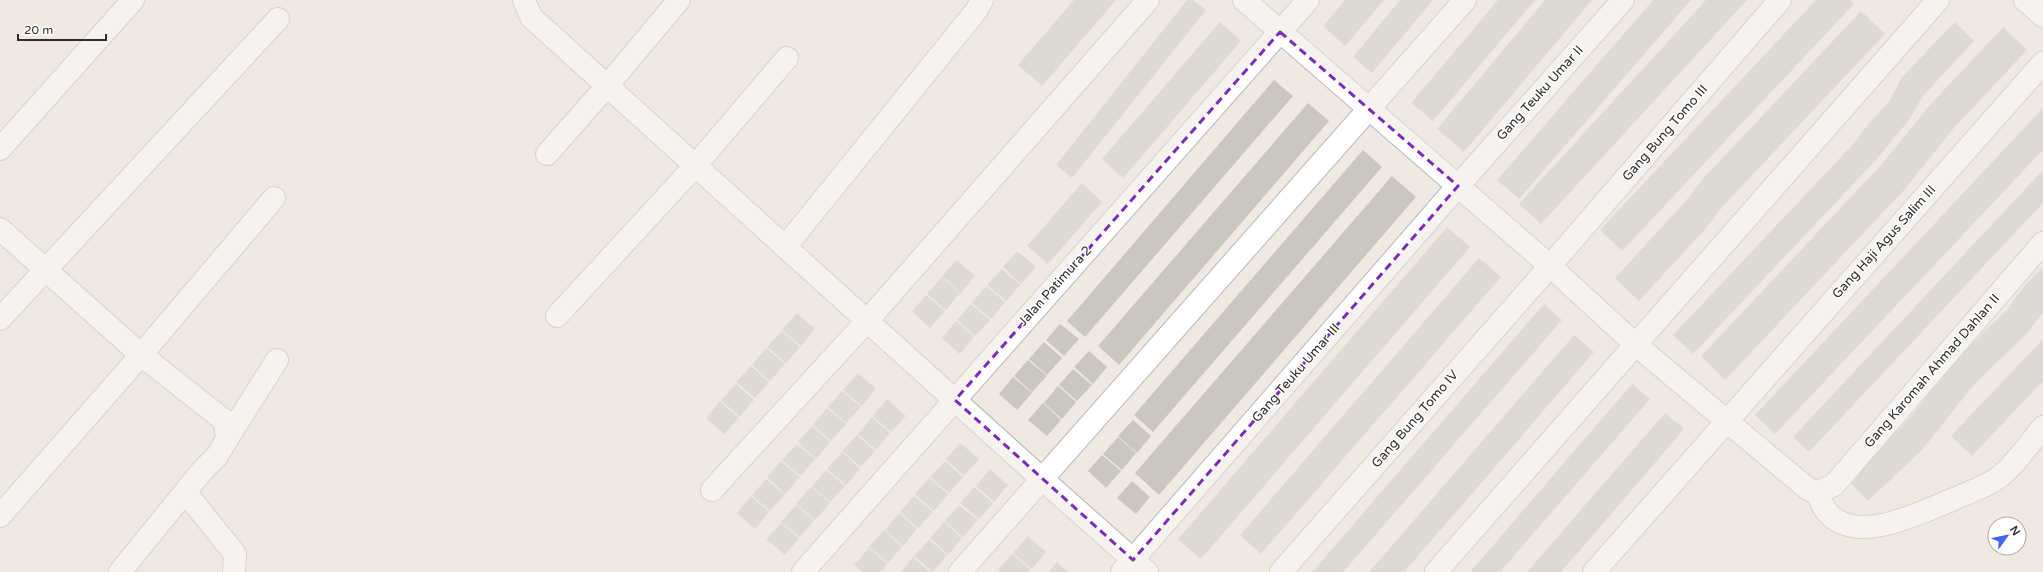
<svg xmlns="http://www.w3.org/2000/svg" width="2043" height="572" font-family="'Varela Round',sans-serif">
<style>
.building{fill:#cbc7bf}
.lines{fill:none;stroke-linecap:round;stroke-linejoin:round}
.minor-casing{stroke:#b4b7c1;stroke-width:24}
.minor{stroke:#fff;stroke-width:22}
.marked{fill:none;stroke:#7b2cbf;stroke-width:3;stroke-dasharray:8 5;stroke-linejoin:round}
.labels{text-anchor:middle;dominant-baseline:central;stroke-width:3;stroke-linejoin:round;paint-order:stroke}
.street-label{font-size:13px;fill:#2e2e2e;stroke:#fff}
</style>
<rect width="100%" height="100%" fill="#efe9e1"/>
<g class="building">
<polygon points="1074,0 1116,0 1042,86 1018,65"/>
<polygon points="1187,0 1193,0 1206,10 1072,178 1056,165"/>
<polygon points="1345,0 1384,0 1345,46 1323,26"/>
<polygon points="1400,0 1433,0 1372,73 1353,57"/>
<polygon points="1498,0 1535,0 1433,121 1411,103"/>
<polygon points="1545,0 1592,0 1464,152 1437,129"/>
<polygon points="1653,0 1691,0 1519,199 1497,180"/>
<polygon points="1706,0 1747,0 1541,224 1519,204"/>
<polygon points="1816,0 1850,0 1854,4 1622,251 1600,230"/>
<polygon points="1861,11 1885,34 1724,205 1708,226 1639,301 1615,278 1684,203 1700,182"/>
<polygon points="1220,22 1241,41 1123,178 1102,159"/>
<polygon points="1955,22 1974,41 1923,96 1908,121 1875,161 1693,354 1673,335 1855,142 1870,122 1889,102 1902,77"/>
<polygon points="2003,27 2027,50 1954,128 1905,189 1725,380 1701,356 1880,166 1930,105"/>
<polygon points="1274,80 1293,96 1085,337 1067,321"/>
<polygon points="1308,103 1329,121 1119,365 1098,346"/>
<polygon points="2043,108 2043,150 1775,434 1755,415"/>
<polygon points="1363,150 1382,167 1153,432 1134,415"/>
<polygon points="2043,170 2043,203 1809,452 1793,437"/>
<polygon points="1392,176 1416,197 1159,495 1135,473"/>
<polygon points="1082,183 1102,202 1048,264 1027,246"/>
<polygon points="1447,227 1470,247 1201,559 1178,539"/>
<polygon points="1017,251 1036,267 1021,284 1003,267"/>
<polygon points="1479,258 1501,277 1261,554 1240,535"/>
<polygon points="957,260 975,276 961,293 942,276"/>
<polygon points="2043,268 2043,313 2028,332 1973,386 1922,450 1868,501 1847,479 1901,427 1918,408 1951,364 2007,310 2025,285"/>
<polygon points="1002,269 1020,285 1006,301 987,285"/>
<polygon points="942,277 960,293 946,310 927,294"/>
<polygon points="986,286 1005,302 991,319 972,303"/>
<polygon points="926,295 945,311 930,328 912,311"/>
<polygon points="971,304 990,320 975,336 957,320"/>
<polygon points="1544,304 1562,320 1352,562 1343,572 1312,572"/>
<polygon points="797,313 815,329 801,346 782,330"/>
<polygon points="956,321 974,337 960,354 942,338"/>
<polygon points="1060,324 1079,339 1064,356 1046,340"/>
<polygon points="782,331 800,347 786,363 767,347"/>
<polygon points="1574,335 1594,352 1509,451 1404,572 1369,572"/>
<polygon points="2043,339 2043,381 1972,456 1951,436"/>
<polygon points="1044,342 1062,358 1047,375 1029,359"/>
<polygon points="766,348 785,364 770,381 752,365"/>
<polygon points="1089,351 1107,367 1093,384 1074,367"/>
<polygon points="1028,360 1047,376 1032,392 1014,376"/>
<polygon points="751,366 769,382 755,398 736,382"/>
<polygon points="1073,369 1092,385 1077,401 1059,385"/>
<polygon points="858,373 876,389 862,406 843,390"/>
<polygon points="1013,377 1032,393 1017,410 999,394"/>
<polygon points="736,384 754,400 740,417 721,400"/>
<polygon points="1632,384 1650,399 1500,572 1470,572"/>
<polygon points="1058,386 1076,402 1062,419 1044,403"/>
<polygon points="842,391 861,407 846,423 828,407"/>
<polygon points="887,399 906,416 891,432 873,416"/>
<polygon points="720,401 739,418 724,434 706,418"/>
<polygon points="1043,403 1061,420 1047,436 1028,420"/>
<polygon points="827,408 846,424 831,441 813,425"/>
<polygon points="1665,413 1684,429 1612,513 1561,572 1527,572"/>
<polygon points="872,417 890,433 876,450 858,434"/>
<polygon points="1133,420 1151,436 1137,453 1118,436"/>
<polygon points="812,426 830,442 816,459 798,442"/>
<polygon points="857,435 875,451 861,467 842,451"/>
<polygon points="1118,437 1136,453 1122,470 1103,454"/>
<polygon points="960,443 979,459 964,476 946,459"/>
<polygon points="797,444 815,459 801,476 782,460"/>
<polygon points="842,452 860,469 846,485 827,469"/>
<polygon points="1102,455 1121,471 1106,488 1088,471"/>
<polygon points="781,461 800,477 785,494 767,477"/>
<polygon points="945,461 963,477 949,493 930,477"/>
<polygon points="990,469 1008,485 994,502 976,486"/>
<polygon points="826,470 845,486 830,502 812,487"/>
<polygon points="929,478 948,494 934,511 915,494"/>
<polygon points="766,479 785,495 770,511 752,495"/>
<polygon points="1132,481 1150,497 1136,514 1117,498"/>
<polygon points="811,487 830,503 815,520 796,504"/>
<polygon points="974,487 993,503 979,519 960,503"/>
<polygon points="751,496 769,512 755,529 737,513"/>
<polygon points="914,496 933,512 918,528 900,512"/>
<polygon points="796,505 814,521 800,537 781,522"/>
<polygon points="959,505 978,520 963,537 945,521"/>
<polygon points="899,513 917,529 903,546 885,530"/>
<polygon points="944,522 962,538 948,555 930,538"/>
<polygon points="781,523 799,538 785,555 766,539"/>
<polygon points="884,530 902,547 888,563 869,547"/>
<polygon points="1028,536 1046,552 1032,569 1013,553"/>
<polygon points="929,540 947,555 933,572 914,556"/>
<polygon points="869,548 887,564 880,572 862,572 854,565"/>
<polygon points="1012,554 1031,570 1029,572 1000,572 998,570"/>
<polygon points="913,557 930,572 901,572"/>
<polygon points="1057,562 1068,572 1049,572"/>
</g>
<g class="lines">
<defs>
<g id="minor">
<polyline points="524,0 531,17 1042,479 1147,572"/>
<path d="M1244 0 1550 266 1636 345 1808 489 1817 492C1822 505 1826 515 1840 522 1871 538 1924 511 1954 499 1969 492 1985 487 1998 478 2014 466 2030 443 2043 427"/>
<polyline points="2025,0 2043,16"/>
<polyline points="0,149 133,0"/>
<polyline points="547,154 607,86 679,0"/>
<polyline points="0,229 141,355 274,198"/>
<polyline points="785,247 976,11 982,0"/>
<polyline points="557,316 695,166 787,58"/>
<polyline points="0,319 278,19"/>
<polyline points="227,439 277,360"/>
<polyline points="712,490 867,321 1148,0"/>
<polyline points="185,492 235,554 234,572"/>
<polyline points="1817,492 1834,485 2043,243"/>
<polyline points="0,516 141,355 225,421 227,439 217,456 202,471 120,572"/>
<polyline points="803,572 1308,0"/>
<polyline points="960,572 1465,0"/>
<polyline points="1122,572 1458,186 1623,0"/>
<polyline points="1281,572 1550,266 1780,0"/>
<polyline points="1436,572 1938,0"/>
<polyline points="1594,572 2043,63"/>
</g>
</defs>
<use href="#minor" class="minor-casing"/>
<use href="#minor" class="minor"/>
</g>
<path d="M0 0H2043V572H0ZM1280 32 1458 186 1133 560 955 400Z" fill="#efe9e1" fill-opacity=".55" fill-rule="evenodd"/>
<path class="marked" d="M1280 32 1458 186 1133 560 955 400Z"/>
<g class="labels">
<g class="street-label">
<text transform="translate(1540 93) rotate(-48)">Gang Teuku Umar II</text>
<text transform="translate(1665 133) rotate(-49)">Gang Bung Tomo III</text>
<text transform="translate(1884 242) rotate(-48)">Gang Haji Agus Salim III</text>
<text transform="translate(1055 286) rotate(-48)">Jalan Patimura 2</text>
<text transform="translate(1932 371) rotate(-49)">Gang Karomah Ahmad Dahlan II</text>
<text transform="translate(1296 373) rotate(-49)">Gang Teuku Umar III</text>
<text transform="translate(1415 419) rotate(-49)">Gang Bung Tomo IV</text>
</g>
</g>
<g transform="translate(2007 536) rotate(57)"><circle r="19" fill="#ffffff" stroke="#ababab"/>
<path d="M0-3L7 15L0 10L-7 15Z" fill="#4264fb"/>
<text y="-6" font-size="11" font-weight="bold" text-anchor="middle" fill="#2e2e2e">N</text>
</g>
<path d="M18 34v6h88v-6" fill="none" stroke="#2e2e2e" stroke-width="2"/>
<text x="24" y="34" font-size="12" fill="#2e2e2e" stroke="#ffffff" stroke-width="3" paint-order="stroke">20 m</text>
</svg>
